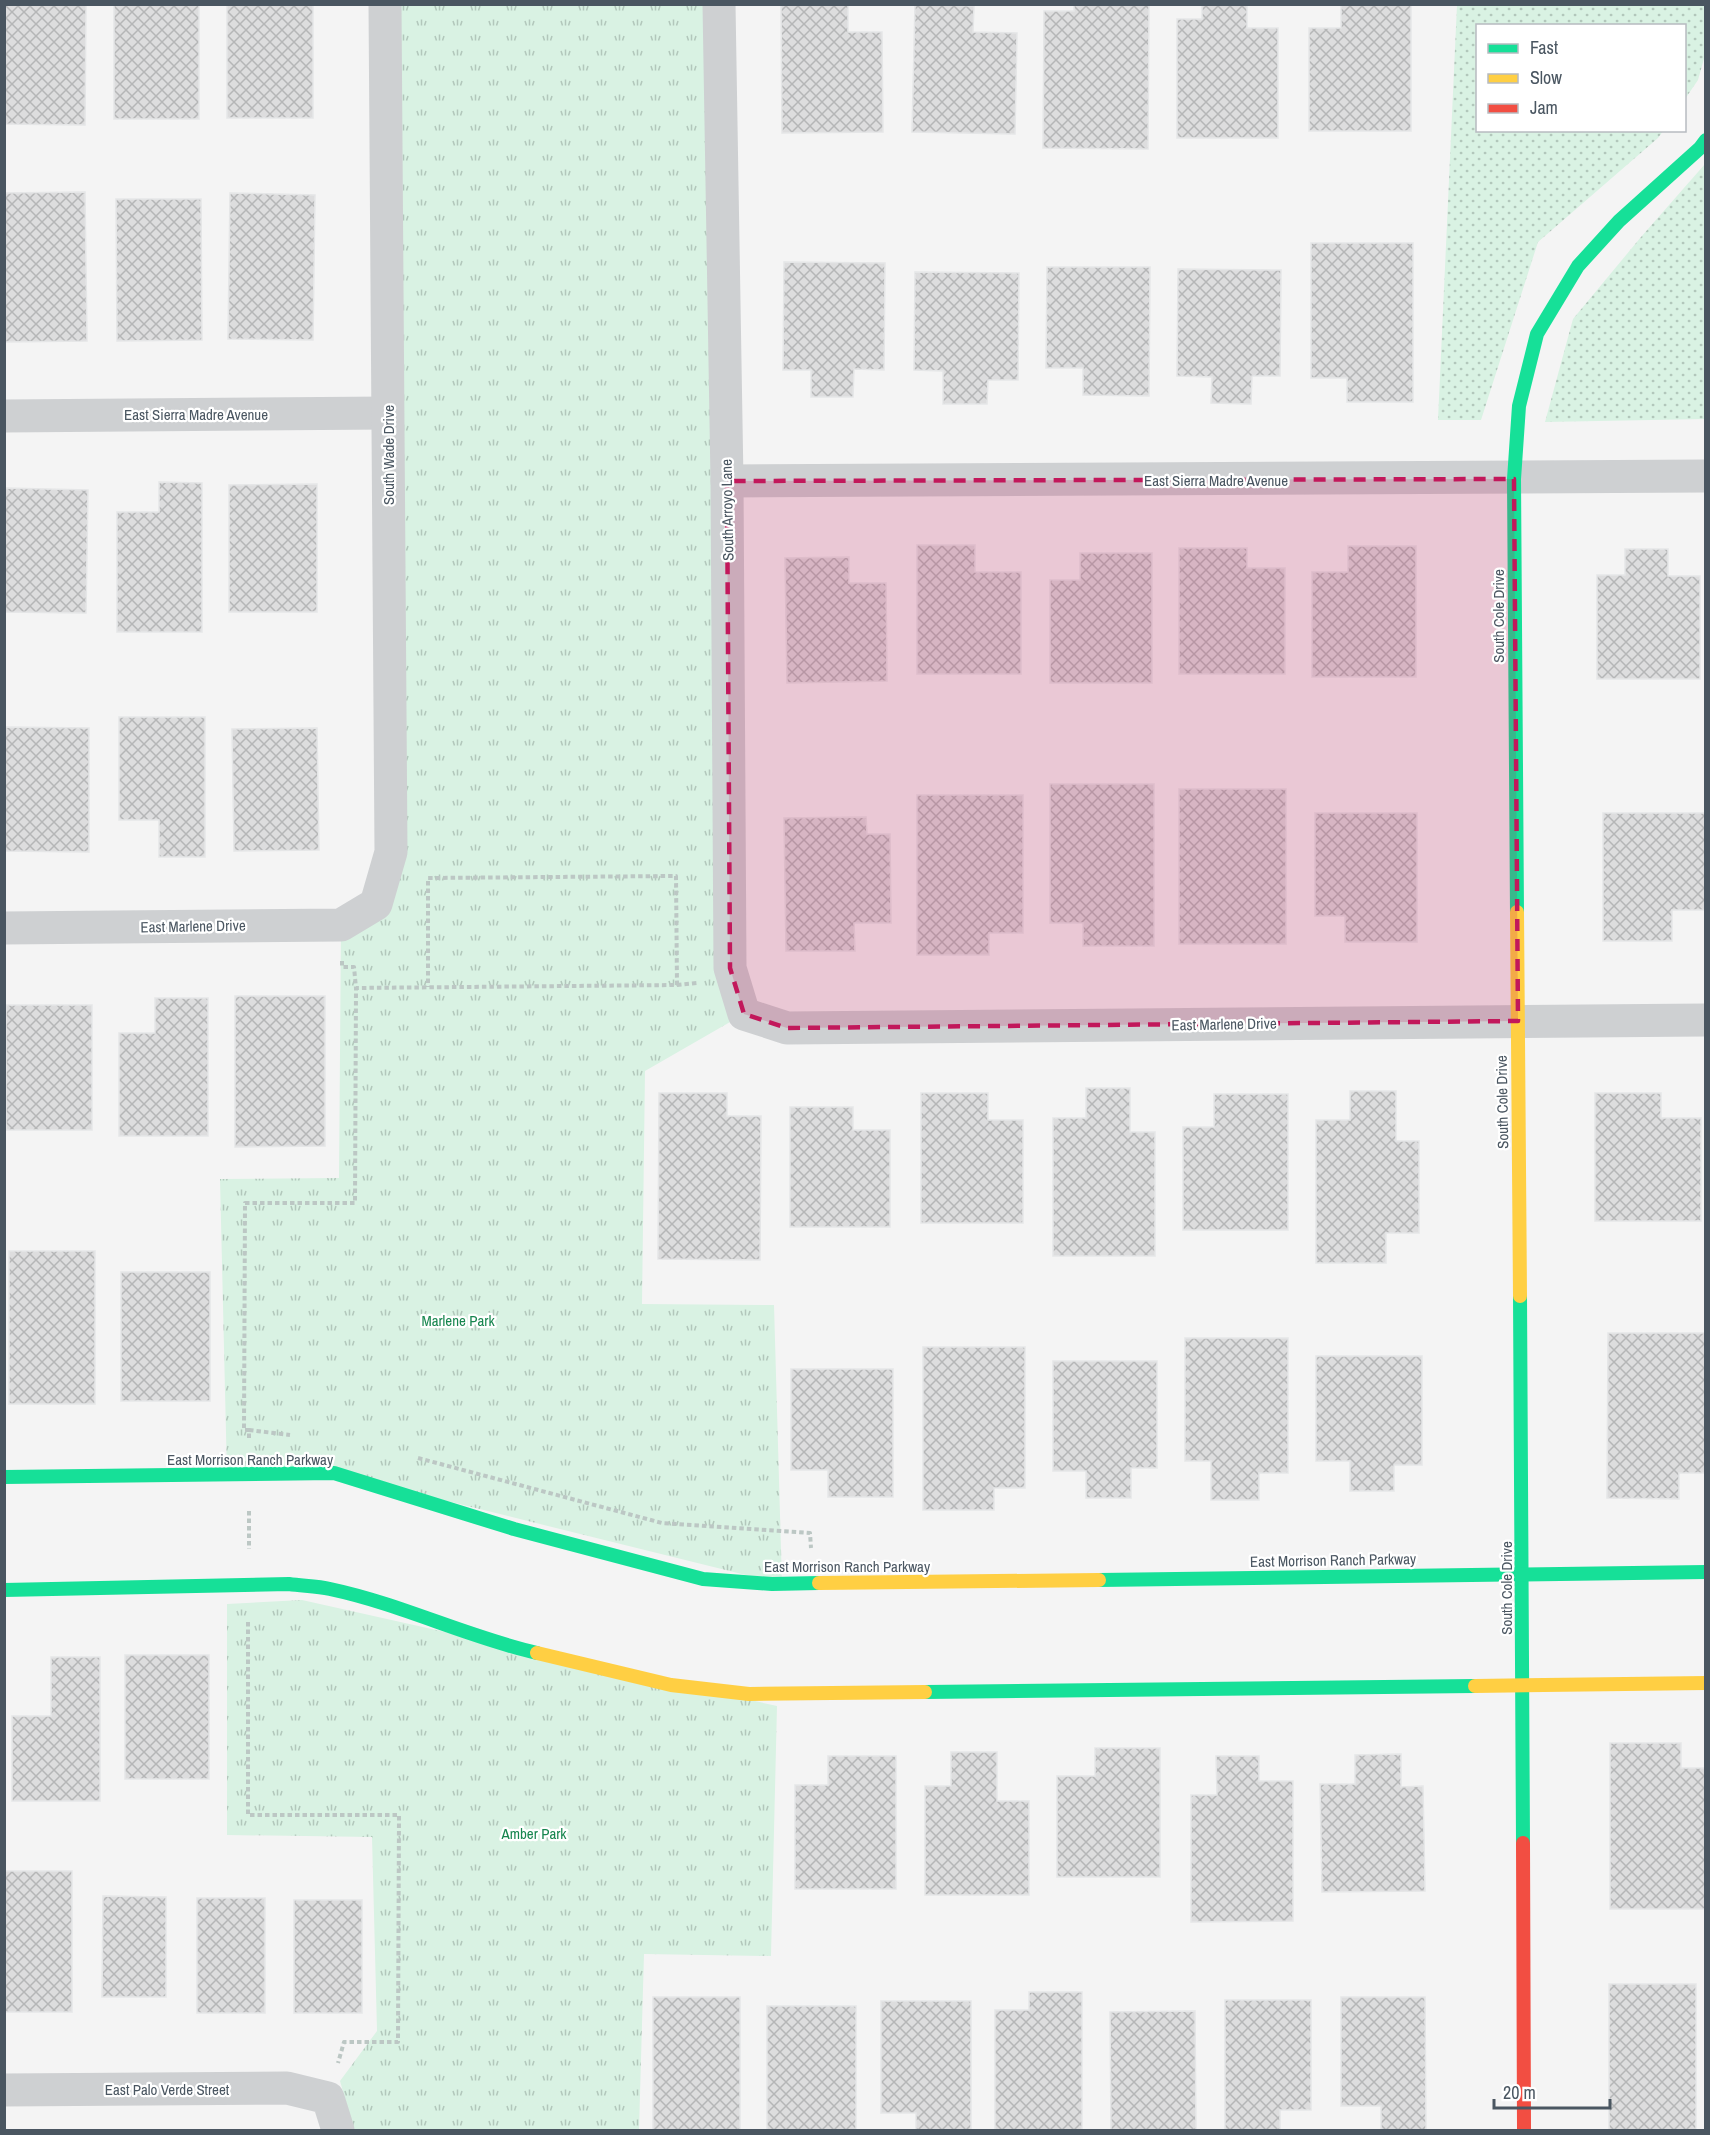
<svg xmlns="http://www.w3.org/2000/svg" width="1710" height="2135" font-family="'Archivo Narrow',sans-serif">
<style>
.grass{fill:url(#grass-dots)}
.park{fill:url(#park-tufts)}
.building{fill:url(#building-cross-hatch);stroke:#e5e6e7;stroke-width:1.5}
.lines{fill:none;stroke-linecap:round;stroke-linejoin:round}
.path{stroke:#bcc7c4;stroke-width:4;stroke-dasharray:4.5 3;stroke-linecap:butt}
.street{stroke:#ced0d2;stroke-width:33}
.fast{stroke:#16e098;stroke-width:14}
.slow{stroke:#ffcf43;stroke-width:14}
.jam{stroke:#f24e42;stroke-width:14}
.marked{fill:#c2185b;fill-opacity:0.2;stroke:#c2185b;stroke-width:4.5;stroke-dasharray:12 8;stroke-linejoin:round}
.labels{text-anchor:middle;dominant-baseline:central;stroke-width:4.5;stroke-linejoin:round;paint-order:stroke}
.street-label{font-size:15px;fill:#4a5661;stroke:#fff}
.park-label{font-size:15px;fill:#17864f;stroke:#fff}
</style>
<defs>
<pattern id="grass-dots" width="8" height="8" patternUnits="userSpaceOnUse" patternTransform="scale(1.5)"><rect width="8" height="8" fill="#d9f2e3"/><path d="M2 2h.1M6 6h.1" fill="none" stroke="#b2c7bb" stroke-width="1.8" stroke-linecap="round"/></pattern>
<pattern id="park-tufts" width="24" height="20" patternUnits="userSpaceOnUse" patternTransform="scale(1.5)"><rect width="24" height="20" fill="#d9f2e3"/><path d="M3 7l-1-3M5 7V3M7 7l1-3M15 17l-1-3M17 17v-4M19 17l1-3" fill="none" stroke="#b2c7bb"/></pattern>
<pattern id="building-cross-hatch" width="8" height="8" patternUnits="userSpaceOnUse" patternTransform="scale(1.5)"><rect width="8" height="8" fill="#ddddde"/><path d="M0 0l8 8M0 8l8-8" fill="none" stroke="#b5b6b7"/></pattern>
</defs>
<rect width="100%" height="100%" fill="#f4f4f4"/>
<g class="grass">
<polygon points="1457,5 1705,5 1705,55 1698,80 1685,99 1684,26 1478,26 1478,130 1663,131 1658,138 1538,242 1481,420 1438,420"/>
<polygon points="1705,164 1705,419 1545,422 1573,319 1641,237"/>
</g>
<g class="park">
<polygon points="385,5 719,5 744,1014 645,1071 642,1304 774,1305 782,1584 334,1473 227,1475 220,1179 339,1178 341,925 376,904"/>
<polygon points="302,1600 777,1706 771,1956 644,1954 639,2130 354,2130 340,2081 377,2031 372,1837 227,1835 227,1604"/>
</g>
<g class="building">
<polygon points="4,4 86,4 85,125 4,124"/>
<rect x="114" y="4" width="85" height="115"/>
<rect x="227" y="4" width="86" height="114"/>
<polygon points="781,4 848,4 848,32 882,32 883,132 782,133"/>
<polygon points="915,4 974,6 973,32 1017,33 1015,134 912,132"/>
<polygon points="1074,4 1149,4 1148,149 1043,148 1044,11 1074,11"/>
<polygon points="1202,4 1247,4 1247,28 1278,28 1278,138 1177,138 1177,19 1202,19"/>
<polygon points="1341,4 1411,4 1411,131 1309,131 1309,28 1341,28"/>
<polygon points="85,192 87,341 4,342 4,193"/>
<polygon points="230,193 315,195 313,340 228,339"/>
<polygon points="116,199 201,199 202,340 117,341"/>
<polygon points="1311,243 1413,243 1413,402 1347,402 1347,378 1311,378"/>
<polygon points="784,262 885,263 884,370 854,369 853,397 811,397 811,370 783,370"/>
<polygon points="1047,267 1150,267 1149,396 1083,395 1083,368 1046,368"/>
<polygon points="1178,269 1281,270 1280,376 1252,376 1251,404 1211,403 1212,377 1177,376"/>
<polygon points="915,272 1019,273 1018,380 988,380 987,404 943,404 943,371 914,370"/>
<polygon points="159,482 202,483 202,632 117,632 117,512 159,512"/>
<polygon points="317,484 317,612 229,612 229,485"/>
<polygon points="4,488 88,490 86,613 4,612"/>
<polygon points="917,545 975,545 975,572 1021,572 1021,674 917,674"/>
<polygon points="1348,546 1416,546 1416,677 1312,677 1312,572 1348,572"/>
<polygon points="1179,548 1247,548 1247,568 1285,568 1285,674 1179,674"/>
<polygon points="1625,549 1668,549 1668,576 1700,576 1700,679 1597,679 1597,575 1625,575"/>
<polygon points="1080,553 1152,553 1152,683 1050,683 1050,580 1080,580"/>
<polygon points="849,557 849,583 886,583 887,681 787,683 785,558"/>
<polygon points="119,717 205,717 205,857 159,857 159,820 119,820"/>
<polygon points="4,727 89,728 89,852 4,851"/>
<polygon points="317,728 319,850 234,851 232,729"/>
<polygon points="1050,784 1154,784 1154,946 1083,946 1083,923 1050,923"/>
<rect x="1179" y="789" width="107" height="155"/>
<polygon points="917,795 1023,795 1023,933 989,933 989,955 917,955"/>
<polygon points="1315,813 1417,813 1417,942 1345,942 1345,916 1315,916"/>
<polygon points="1603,813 1706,813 1706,910 1672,910 1672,941 1603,941"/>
<polygon points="866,817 867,834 890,834 891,923 854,923 855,951 786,951 784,818"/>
<polygon points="235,996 325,996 325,1146 235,1147"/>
<polygon points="155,998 208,998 208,1136 119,1136 119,1033 155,1033"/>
<rect x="6" y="1005" width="86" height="125"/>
<polygon points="1086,1088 1130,1088 1130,1132 1155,1132 1155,1256 1053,1256 1053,1118 1086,1118"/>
<polygon points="1350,1091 1396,1091 1396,1141 1419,1141 1419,1233 1386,1233 1386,1263 1316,1263 1316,1120 1350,1120"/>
<polygon points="659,1093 727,1093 727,1116 761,1116 760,1260 658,1259"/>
<polygon points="921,1093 988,1093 988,1120 1023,1120 1023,1223 921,1223"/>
<polygon points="1595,1093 1661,1093 1661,1118 1701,1118 1701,1221 1595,1221"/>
<polygon points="1214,1094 1288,1094 1288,1230 1183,1230 1183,1127 1214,1127"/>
<polygon points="790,1107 853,1107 853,1130 890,1130 890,1227 790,1227"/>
<rect x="9" y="1251" width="86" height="153"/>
<rect x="121" y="1272" width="89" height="129"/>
<polygon points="1608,1333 1706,1333 1706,1473 1679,1473 1679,1499 1607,1498"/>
<polygon points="1185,1338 1288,1338 1288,1473 1259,1473 1259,1500 1211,1500 1211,1461 1185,1461"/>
<polygon points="923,1347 1025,1347 1025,1488 994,1488 994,1510 923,1510"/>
<polygon points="1316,1356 1422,1356 1422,1465 1394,1465 1394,1491 1350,1491 1350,1461 1316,1461"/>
<polygon points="1053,1361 1157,1361 1157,1468 1131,1468 1131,1498 1086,1498 1086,1471 1053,1471"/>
<polygon points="791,1369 893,1369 893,1497 828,1497 828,1470 791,1470"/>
<rect x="125" y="1655" width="84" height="124"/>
<polygon points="51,1657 100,1657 100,1801 12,1801 12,1716 51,1716"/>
<polygon points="1610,1743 1681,1743 1681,1768 1706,1768 1706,1909 1610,1909"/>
<polygon points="1095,1748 1160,1748 1160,1877 1057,1877 1057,1776 1095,1776"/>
<polygon points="951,1752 997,1752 997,1801 1029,1801 1029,1895 925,1895 925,1786 951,1786"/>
<polygon points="1401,1754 1401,1787 1423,1786 1425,1891 1322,1892 1320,1784 1355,1784 1355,1755"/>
<polygon points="828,1756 896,1756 896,1889 795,1889 795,1785 828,1785"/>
<polygon points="1216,1756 1259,1756 1259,1781 1293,1781 1293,1921 1191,1922 1191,1795 1217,1795"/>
<rect x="5" y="1871" width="67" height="141"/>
<polygon points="103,1896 166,1897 166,1997 102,1997"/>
<rect x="197" y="1898" width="68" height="115"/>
<rect x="294" y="1900" width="68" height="113"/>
<rect x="1609" y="1984" width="87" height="146"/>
<polygon points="1029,1992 1082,1992 1082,2130 995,2130 995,2010 1029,2010"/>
<rect x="653" y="1997" width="87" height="133"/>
<polygon points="1341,1997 1425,1997 1426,2130 1381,2130 1381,2106 1341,2106"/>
<polygon points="1225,2000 1311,2000 1311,2110 1280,2110 1280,2130 1225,2130"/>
<polygon points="881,2001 971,2001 971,2130 916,2130 916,2113 881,2113"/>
<rect x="767" y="2006" width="89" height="124"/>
<polygon points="1195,2011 1196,2130 1111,2130 1110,2012"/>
</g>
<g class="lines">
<g class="path">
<polyline points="342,961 342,967 354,967 356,988 677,985 676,876 428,878 428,987"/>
<polyline points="677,985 697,983"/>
<polyline points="249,1430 290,1435"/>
<polyline points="249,1438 249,1430 244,1430 245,1203 355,1203 356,988"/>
<polyline points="418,1458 662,1523 810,1533 811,1548"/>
<polyline points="249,1511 249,1549"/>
<polyline points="248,1622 248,1815 399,1815 398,2042 344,2042 338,2063"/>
</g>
<g class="street">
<polyline points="719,4 727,481 730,968 744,1014 787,1028 1706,1020"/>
<polyline points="4,416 387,413"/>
<polyline points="727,481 1706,476"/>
<polyline points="4,928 341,925 376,904 391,852 385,4"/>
<polyline points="4,2090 287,2088 328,2098 338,2130"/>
</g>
<g class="fast">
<polyline points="1517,912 1514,479 1519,406 1537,334 1578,266 1619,221 1700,148 1706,140"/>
<polyline points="1520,1296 1523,1843"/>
<polyline points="4,1477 334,1473 514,1529 703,1579 772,1584 819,1583"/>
<polyline points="1099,1580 1706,1572"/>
<path d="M4 1590 289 1584C303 1586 317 1586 330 1589 401 1604 467 1637 537 1653"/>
<polyline points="925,1692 1475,1686"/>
</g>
<g class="slow">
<polyline points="1517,912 1520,1296"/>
<polyline points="819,1583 1099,1580"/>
<polyline points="537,1653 671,1685 749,1694 925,1692"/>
<polyline points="1475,1686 1706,1683"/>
</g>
<polyline class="jam" points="1523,1843 1524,2130"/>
</g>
<path class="marked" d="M1514 479 1518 1021 787 1028 744 1014 730 968 727 481Z"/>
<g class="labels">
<g class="street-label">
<text x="196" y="414">East Sierra Madre Avenue</text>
<text transform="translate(388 455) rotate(-90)">South Wade Drive</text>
<text x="1216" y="480">East Sierra Madre Avenue</text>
<text transform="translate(727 510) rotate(-91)">South Arroyo Lane</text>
<text transform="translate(1498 616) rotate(-90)">South Cole Drive</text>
<text transform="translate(193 926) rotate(-1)">East Marlene Drive</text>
<text transform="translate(1224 1024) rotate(-1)">East Marlene Drive</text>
<text transform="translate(1502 1102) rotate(-91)">South Cole Drive</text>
<text x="250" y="1459">East Morrison Ranch Parkway</text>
<text transform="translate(1333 1560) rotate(-1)">East Morrison Ranch Parkway</text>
<text x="847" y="1566">East Morrison Ranch Parkway</text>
<text transform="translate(1506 1588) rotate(-90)">South Cole Drive</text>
<text x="167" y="2089">East Palo Verde Street</text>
</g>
<g class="park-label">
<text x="458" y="1320">Marlene Park</text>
<text x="534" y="1833">Amber Park</text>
</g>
</g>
<rect width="1710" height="2135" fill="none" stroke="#4a5661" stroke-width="12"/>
<rect x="1476" y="24" width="210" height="108" fill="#ffffff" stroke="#b7bbc0" stroke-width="1.5"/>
<rect x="1488" y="44" width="30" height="9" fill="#16e098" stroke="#b7bbc0" stroke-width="1.5"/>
<text x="1530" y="54" font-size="18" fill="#4a5661">Fast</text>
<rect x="1488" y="74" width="30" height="9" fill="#ffcf43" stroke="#b7bbc0" stroke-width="1.5"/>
<text x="1530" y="84" font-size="18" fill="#4a5661">Slow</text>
<rect x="1488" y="104" width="30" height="9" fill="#f24e42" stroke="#b7bbc0" stroke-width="1.5"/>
<text x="1530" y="114" font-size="18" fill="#4a5661">Jam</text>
<path d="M1494 2099v9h116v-9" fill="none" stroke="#4a5661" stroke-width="3"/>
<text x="1503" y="2099" font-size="18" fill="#4a5661" stroke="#ffffff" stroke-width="4.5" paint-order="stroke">20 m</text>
</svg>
